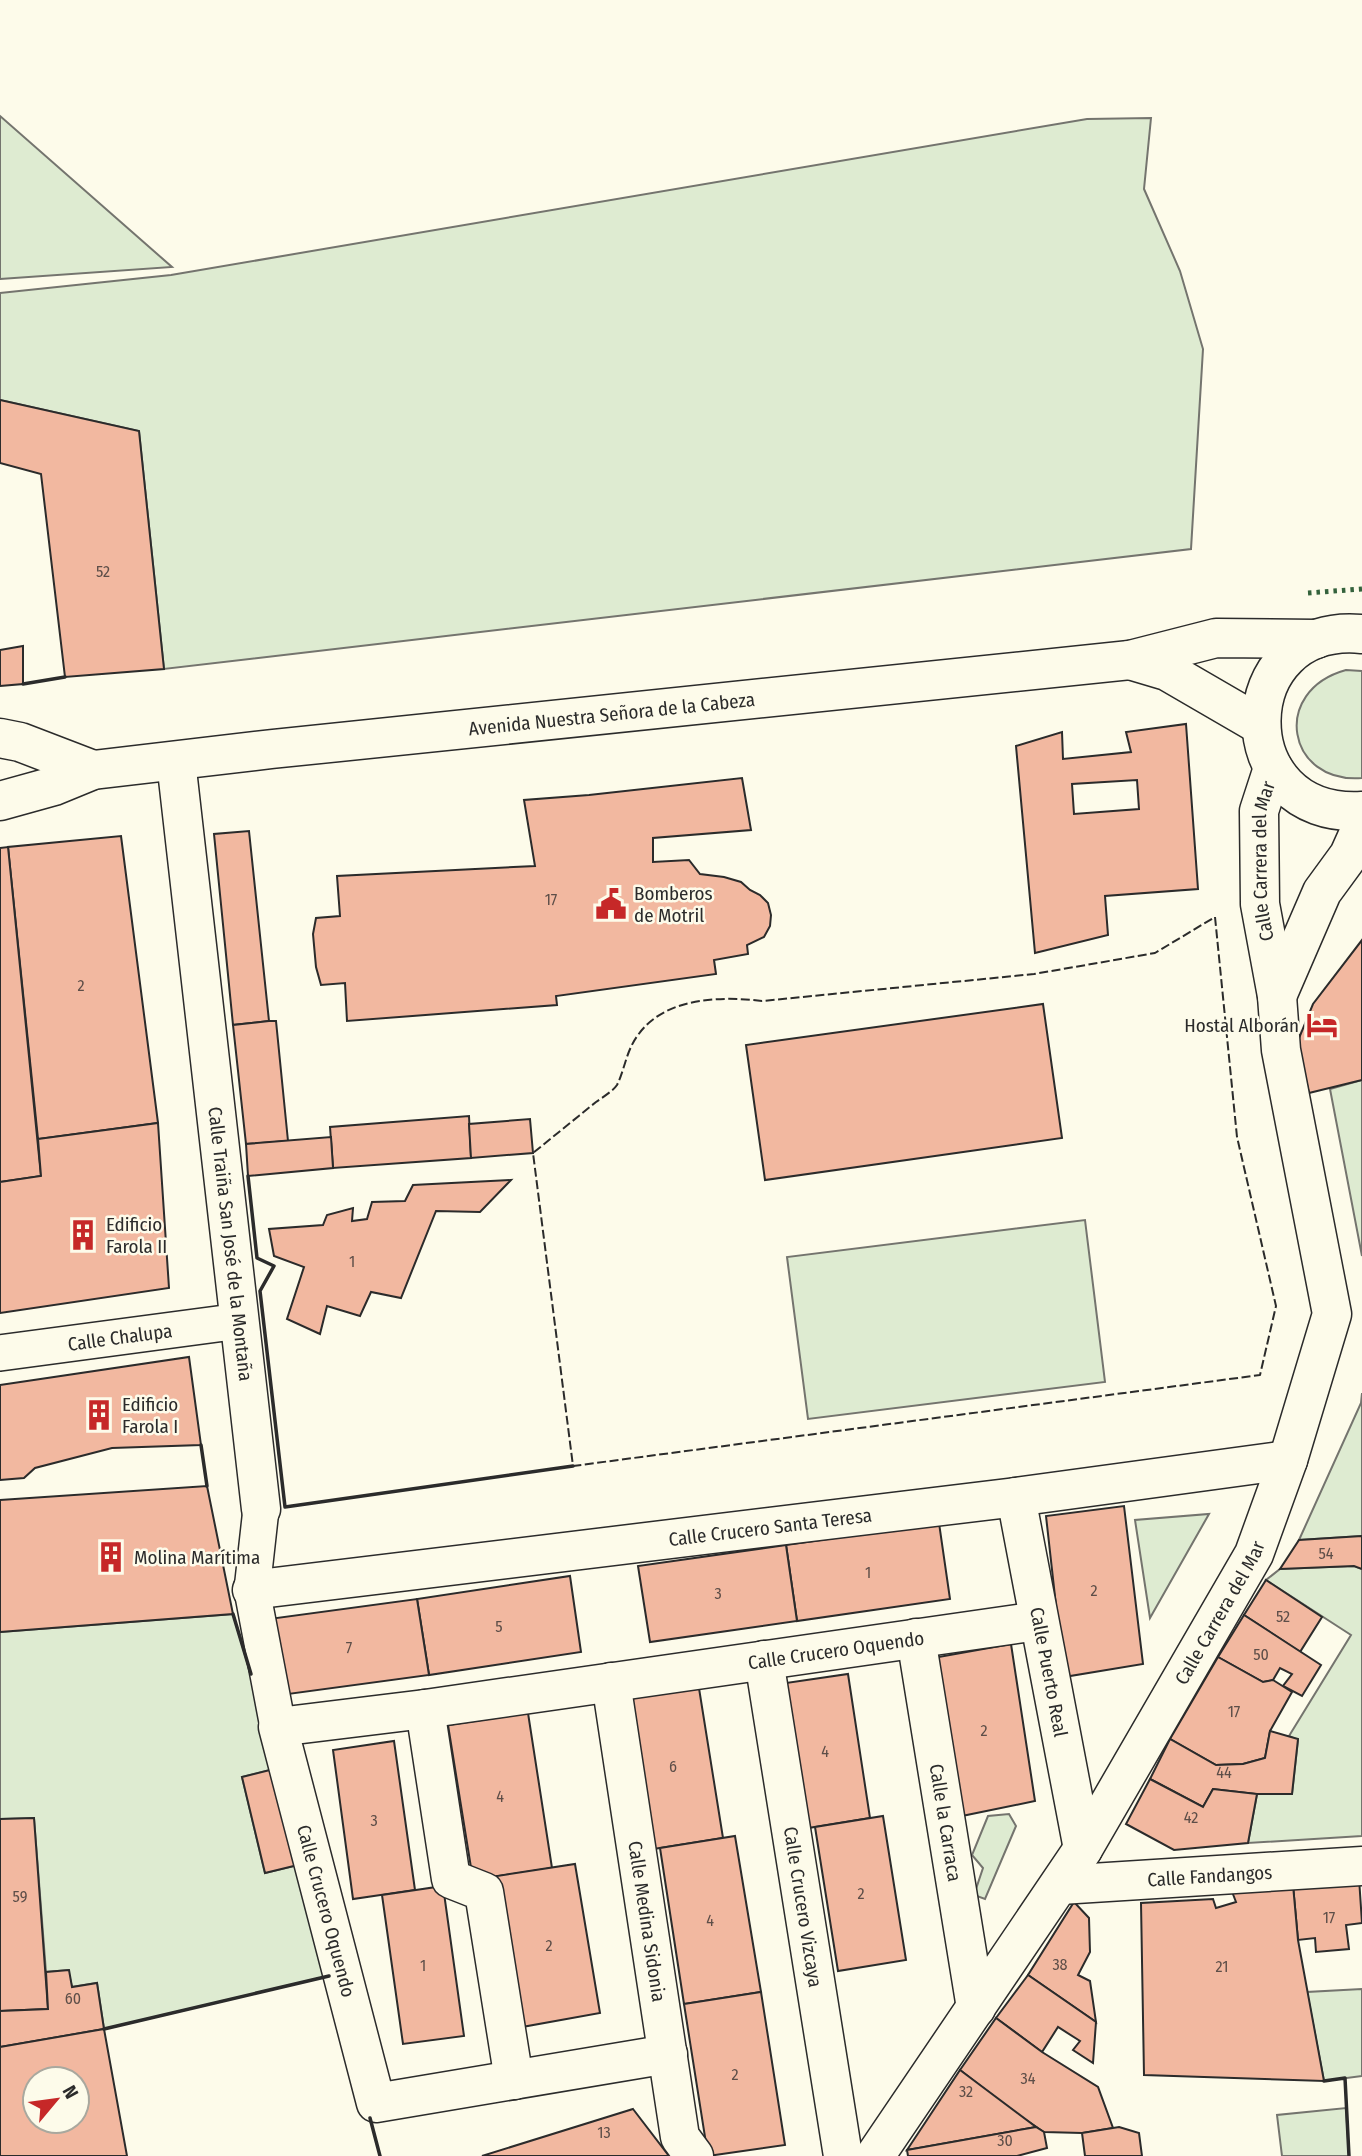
<svg xmlns="http://www.w3.org/2000/svg" width="1362" height="2156" font-family="'Fira Sans Condensed',sans-serif">
<style>
.green{fill:#deebd1;stroke:#74746e;stroke-width:2}
.building{fill:#f2b8a0;stroke:#2b2b2b;stroke-width:2;fill-rule:evenodd}
.lines{fill:none;stroke-linecap:round;stroke-linejoin:round}
.pedestrian-casing{stroke:#2b2b2b;stroke-width:38}
.minor-casing{stroke:#2b2b2b;stroke-width:41}
.tertiary-casing{stroke:#2b2b2b;stroke-width:41}
.trunk-casing{stroke:#2b2b2b;stroke-width:41}
.pedestrian{stroke:#fdfbea;stroke-width:35}
.minor{stroke:#fdfbea;stroke-width:38}
.tertiary{stroke:#fdfbea;stroke-width:38}
.trunk{stroke:#fdfbea;stroke-width:38}
.hedge{stroke:#34623c;stroke-width:5;stroke-dasharray:3.5 5;stroke-linecap:butt}
.fence{stroke:#2b2b2b;stroke-width:2;stroke-dasharray:9 3.5;stroke-linecap:butt}
.wall{stroke:#2b2b2b;stroke-width:3.5}
.labels{text-anchor:middle;dominant-baseline:central;stroke-width:5;stroke-linejoin:round;paint-order:stroke}
.number-label{font-size:16px;fill:#5d4e48}
.street-label{font-size:19px;fill:#2b2b2b;stroke:#fdfbea}
.poi-label{font-size:19px;fill:#2b2b2b;stroke:#fdfbea;text-anchor:start}
</style>
<rect width="100%" height="100%" fill="#fdfbea"/>
<g class="green">
<polygon points="0,116 172,267 0,279"/>
<polygon points="1151,118 1144,189 1180,271 1203,349 1191,549 164,669 139,431 0,400 0,293 171,275 1087,119"/>
<path d="M1346 670 1362 671V778C1287 784 1270 691 1346 670Z"/>
<polygon points="1362,1080 1362,1256 1330,1089"/>
<polygon points="1085,1220 1105,1382 808,1419 787,1257"/>
<polygon points="1362,1393 1362,1536 1299,1540 1361,1403"/>
<polygon points="1209,1514 1150,1618 1135,1520"/>
<polygon points="1354,1566 1362,1569 1362,1836 1248,1843 1257,1794 1292,1794 1298,1740 1289,1736 1351,1635 1266,1580 1280,1569"/>
<polygon points="233,1614 278,1768 242,1777 265,1873 302,1864 333,1975 104,2029 97,1983 72,1987 68,1970 46,1972 34,1818 0,1819 0,1632"/>
<polygon points="1009,1814 1016,1826 985,1899 974,1895 983,1868 972,1855 988,1816"/>
<polygon points="1362,1989 1362,2076 1324,2081 1307,1992"/>
<polygon points="1346,2108 1349,2156 1282,2156 1277,2115"/>
</g>
<g class="building">
<polygon points="0,400 139,431 164,669 65,677 41,474 0,463"/>
<polygon points="23,646 23,684 0,686 0,650"/>
<path d="M1186 724 1198 889 1105 896 1108 935 1035 953 1016 746 1062 732 1063 759 1131 752 1126 732ZM1137 780 1139 809 1074 814 1072 784Z"/>
<polygon points="742,778 751,830 653,838 653,862 689,860 700,874 724,877 741,882 750,890 760,895 768,903 771,915 770,926 764,937 747,945 748,954 714,960 716,974 556,996 557,1005 347,1021 345,983 321,985 316,967 313,934 316,918 340,916 337,876 535,866 524,800 589,795"/>
<polygon points="249,831 269,1021 233,1025 214,834"/>
<polygon points="121,836 158,1123 38,1139 8,847"/>
<polygon points="8,847 41,1176 0,1182 0,848"/>
<polygon points="1362,940 1362,1080 1309,1093 1297,1043 1313,1004"/>
<polygon points="1043,1004 1062,1138 765,1180 746,1045"/>
<polygon points="269,1021 276,1021 288,1141 246,1144 233,1025"/>
<polygon points="469,1116 471,1158 333,1168 330,1127"/>
<polygon points="530,1119 533,1153 471,1158 469,1124"/>
<polygon points="158,1123 169,1288 0,1313 0,1182 41,1176 38,1139"/>
<polygon points="331,1137 333,1168 248,1176 246,1144"/>
<polygon points="511,1180 480,1212 436,1211 401,1298 371,1292 360,1316 327,1306 320,1334 287,1319 304,1267 274,1256 269,1229 323,1225 327,1215 353,1208 352,1221 367,1219 372,1202 405,1201 413,1185"/>
<polygon points="189,1357 201,1445 112,1448 35,1468 24,1478 0,1480 0,1385"/>
<polygon points="207,1486 233,1614 0,1632 0,1500"/>
<polygon points="1124,1506 1143,1664 1064,1677 1046,1516"/>
<polygon points="939,1523 950,1599 797,1621 786,1545"/>
<polygon points="1362,1536 1362,1569 1354,1566 1280,1569 1299,1540"/>
<polygon points="786,1545 797,1621 650,1642 638,1566"/>
<polygon points="570,1576 581,1652 429,1675 417,1599"/>
<polygon points="1266,1580 1322,1617 1300,1652 1244,1615"/>
<polygon points="417,1599 429,1675 281,1695 269,1619"/>
<polygon points="1244,1615 1321,1665 1302,1696 1283,1686 1292,1674 1280,1668 1273,1680 1263,1682 1218,1657"/>
<polygon points="1011,1644 1035,1801 957,1817 933,1658"/>
<polygon points="1218,1657 1263,1682 1273,1680 1292,1692 1270,1731 1265,1758 1243,1764 1216,1765 1170,1739"/>
<polygon points="848,1674 870,1818 802,1829 779,1684"/>
<polygon points="698,1682 723,1838 647,1850 622,1693"/>
<polygon points="528,1713 552,1868 473,1880 448,1725"/>
<polygon points="1270,1731 1298,1739 1292,1794 1257,1794 1213,1789 1203,1807 1150,1779 1170,1739 1216,1765 1243,1764 1265,1758"/>
<polygon points="394,1741 415,1890 353,1899 333,1750"/>
<polygon points="278,1768 302,1864 265,1873 242,1777"/>
<polygon points="1150,1779 1203,1807 1213,1789 1257,1794 1248,1843 1174,1850 1126,1824"/>
<polygon points="883,1816 906,1960 838,1971 815,1827"/>
<polygon points="34,1818 48,2009 0,2011 0,1819"/>
<polygon points="735,1836 761,1992 684,2004 660,1848"/>
<polygon points="575,1864 600,2013 522,2027 497,1876"/>
<polygon points="1359,1878 1362,1923 1346,1925 1349,1949 1316,1952 1315,1938 1298,1940 1293,1885"/>
<polygon points="1293,1885 1298,1940 1324,2081 1144,2075 1141,1903 1213,1899 1216,1908 1236,1902 1231,1889"/>
<polygon points="443,1886 464,2036 403,2044 382,1895"/>
<polygon points="1074,1902 1089,1918 1090,1952 1078,1975 1090,1981 1096,2022 1028,1975"/>
<polygon points="69,1970 72,1987 97,1983 104,2029 0,2047 0,2011 48,2009 46,1972"/>
<polygon points="1028,1975 1096,2022 1093,2063 1073,2050 1080,2041 1058,2027 1042,2052 996,2018"/>
<polygon points="761,1992 785,2145 708,2156 684,2004"/>
<polygon points="996,2018 1042,2052 1098,2087 1113,2128 1082,2133 1044,2132 1014,2112 960,2070"/>
<path d="M104 2029 127 2156H0V2047ZM35 2079H77V2121H35Z"/>
<polygon points="960,2070 1036,2127 907,2150"/>
<polygon points="633,2109 669,2156 482,2156"/>
<polygon points="1036,2127 1044,2132 1047,2148 1017,2156 908,2156 907,2150"/>
<polygon points="1119,2127 1139,2133 1142,2156 1085,2156 1082,2133"/>
</g>
<g class="lines">
<defs>
<g id="pedestrian">
<path id="s1" d="M0 1353 240 1321"/>
<polyline points="261,1509 252,1590 278,1727"/>
</g>
<g id="minor">
<path id="s2" d="M176 761 261 1509"/>
<path id="s3" d="M1016 1497 1083 1849"/>
<path id="s4" d="M252 1590 1016 1497 1288 1460"/>
<path id="s5" d="M916 1638 976 2008"/>
<path id="s6" d="M764 1660 843 2156"/>
<path id="s7" d="M611 1682 680 2137 694 2156"/>
<polyline points="425,1709 451,1879 484,1892 514,2080"/>
<path id="s8" d="M1060 1885 1362 1866"/>
<path id="s9" d="M668 2054 376 2103 278 1727 425 1709 1038 1621"/>
</g>
<g id="tertiary">
<polyline points="1277,996 1322,892 1349,855 1362,826"/>
<path id="s10" d="M875 2156 1083 1849 1254 1554 1288 1460 1332 1314 1281 1050 1277 996 1260 904 1259 811 1273 768"/>
</g>
<g id="trunk">
<path d="M1362 634C1230 621 1226 819 1362 811"/>
<polyline points="1130,660 1167,671 1260,725"/>
<polyline points="0,738 20,742 93,770"/>
<path id="s11" d="M0 801 54 786 93 770 272 749 1130 660 1216 638 1316 639"/>
</g>
</defs>
<use href="#pedestrian" class="pedestrian-casing"/>
<use href="#minor" class="minor-casing"/>
<use href="#tertiary" class="tertiary-casing"/>
<use href="#trunk" class="trunk-casing"/>
<use href="#pedestrian" class="pedestrian"/>
<use href="#minor" class="minor"/>
<use href="#tertiary" class="tertiary"/>
<use href="#trunk" class="trunk"/>
<polyline class="hedge" points="1308,593 1362,589"/>
<path class="fence" d="M1215 917 1237 1137 1276 1306 1260 1375 573 1466 533 1153C554 1136 575 1119 596 1102 603 1097 613 1091 617 1085 625 1069 626 1051 638 1035 665 997 721 996 762 1001L1034 974 1155 953Z"/>
<g class="wall">
<polyline points="23,684 65,677"/>
<polyline points="248,1176 257,1258 274,1266 260,1291 285,1507 573,1466"/>
<polyline points="201,1445 207,1486"/>
<polyline points="233,1614 251,1674"/>
<polyline points="104,2029 329,1976"/>
<polyline points="1324,2081 1345,2078 1349,2156"/>
<polyline points="370,2118 380,2156"/>
</g>
</g>
<defs>
<symbol id="civic-bare" viewBox="-9 -9 18 18"><path d="M-.6-6.5H3V-4.5H.6V-3L4-1V1h2V6H-6V1h2V-1L-.6-3ZM-1.2 2.5V6h2.4V2.5Z" fill="#c62828" stroke="#fdfbea" stroke-width="2.5" paint-order="stroke"/></symbol>
<symbol id="hotel-bare" viewBox="-9 -9 18 18"><path d="M-6-4.5h1.5V1H6V5H4.5V3h-9V5H-6ZM-4 0a1.8 1.8 0 1 1 3.6 0ZM.5 0V-2.5h3Q6-2.5 6 0Z" fill="#c62828" stroke="#fdfbea" stroke-width="2.5" paint-order="stroke"/></symbol>
<symbol id="building-bare" viewBox="-9 -9 18 18"><path d="M-4-6H4V6H1V3H-1V6H-4ZM-2.5-4.3h1.7v1.8h-1.7ZM.8-4.3h1.7v1.8H.8ZM-2.5-1h1.7V.8h-1.7ZM.8-1h1.7V.8H.8Z" fill="#c62828" stroke="#fdfbea" stroke-width="2.5" paint-order="stroke"/></symbol>
</defs>
<g fill-rule="evenodd">
<use href="#civic-bare" x="589" y="882" width="44" height="44"/>
<use href="#hotel-bare" x="1300" y="1003" width="44" height="44"/>
<use href="#building-bare" x="61" y="1213" width="44" height="44"/>
<use href="#building-bare" x="77" y="1393" width="44" height="44"/>
<use href="#building-bare" x="89" y="1535" width="44" height="44"/>
</g>
<g class="labels">
<g class="number-label">
<text x="103" y="571">52</text>
<text x="551" y="899">17</text>
<text x="81" y="985">2</text>
<text x="352" y="1261">1</text>
<text x="1326" y="1553">54</text>
<text x="868" y="1572">1</text>
<text x="1094" y="1590">2</text>
<text x="718" y="1593">3</text>
<text x="1283" y="1616">52</text>
<text x="499" y="1626">5</text>
<text x="349" y="1647">7</text>
<text x="1261" y="1654">50</text>
<text x="1234" y="1711">17</text>
<text x="984" y="1730">2</text>
<text x="825" y="1751">4</text>
<text x="673" y="1766">6</text>
<text x="1224" y="1772">44</text>
<text x="500" y="1796">4</text>
<text x="1191" y="1817">42</text>
<text x="374" y="1820">3</text>
<text x="861" y="1893">2</text>
<text x="20" y="1896">59</text>
<text x="1329" y="1917">17</text>
<text x="710" y="1920">4</text>
<text x="549" y="1945">2</text>
<text x="1060" y="1964">38</text>
<text x="423" y="1965">1</text>
<text x="1222" y="1966">21</text>
<text x="73" y="1998">60</text>
<text x="735" y="2074">2</text>
<text x="1028" y="2078">34</text>
<text x="966" y="2091">32</text>
<text x="604" y="2132">13</text>
<text x="1005" y="2140">30</text>
</g>
<g class="street-label">
<text stroke="none"><textPath href="#s11" startOffset="620">Avenida Nuestra Señora de la Cabeza</textPath></text>
<text stroke="none"><textPath href="#s10" startOffset="1424">Calle Carrera del Mar</textPath></text>
<text stroke="none"><textPath href="#s2" startOffset="486">Calle Traiña San José de la Montaña</textPath></text>
<text stroke="none"><textPath href="#s1" startOffset="121">Calle Chalupa</textPath></text>
<text stroke="none"><textPath href="#s4" startOffset="522">Calle Crucero Santa Teresa</textPath></text>
<text stroke="none"><textPath href="#s10" startOffset="644">Calle Carrera del Mar</textPath></text>
<text stroke="none"><textPath href="#s9" startOffset="1248">Calle Crucero Oquendo</textPath></text>
<text stroke="none"><textPath href="#s3" startOffset="178">Calle Puerto Real</textPath></text>
<text stroke="none"><textPath href="#s5" startOffset="187">Calle la Carraca</textPath></text>
<text stroke="none"><textPath href="#s8" startOffset="150">Calle Fandangos</textPath></text>
<text stroke="none"><textPath href="#s6" startOffset="250">Calle Crucero Vizcaya</textPath></text>
<text transform="translate(326 1911) rotate(75)">Calle Crucero Oquendo</text>
<text stroke="none"><textPath href="#s7" startOffset="242">Calle Medina Sidonia</textPath></text>
</g>
<g class="poi-label">
<text x="634" y="893">Bomberos<tspan x="634" dy="22">de Motril</tspan></text>
<text x="1299" y="1025" text-anchor="end">Hostal Alborán</text>
<text x="106" y="1224">Edificio<tspan x="106" dy="22">Farola II</tspan></text>
<text x="122" y="1404">Edificio<tspan x="122" dy="22">Farola I</tspan></text>
<text x="134" y="1557">Molina Marítima</text>
</g>
</g>
<g transform="translate(56 2100) rotate(61)"><circle r="33" fill="#fdfbea" stroke="#a9a89e" stroke-width="2"/>
<path d="M0-5L12 26L0 18L-12 26Z" fill="#c62828"/>
<text y="-10" font-size="19" font-weight="bold" text-anchor="middle" fill="#2b2b2b">N</text>
</g>
</svg>
